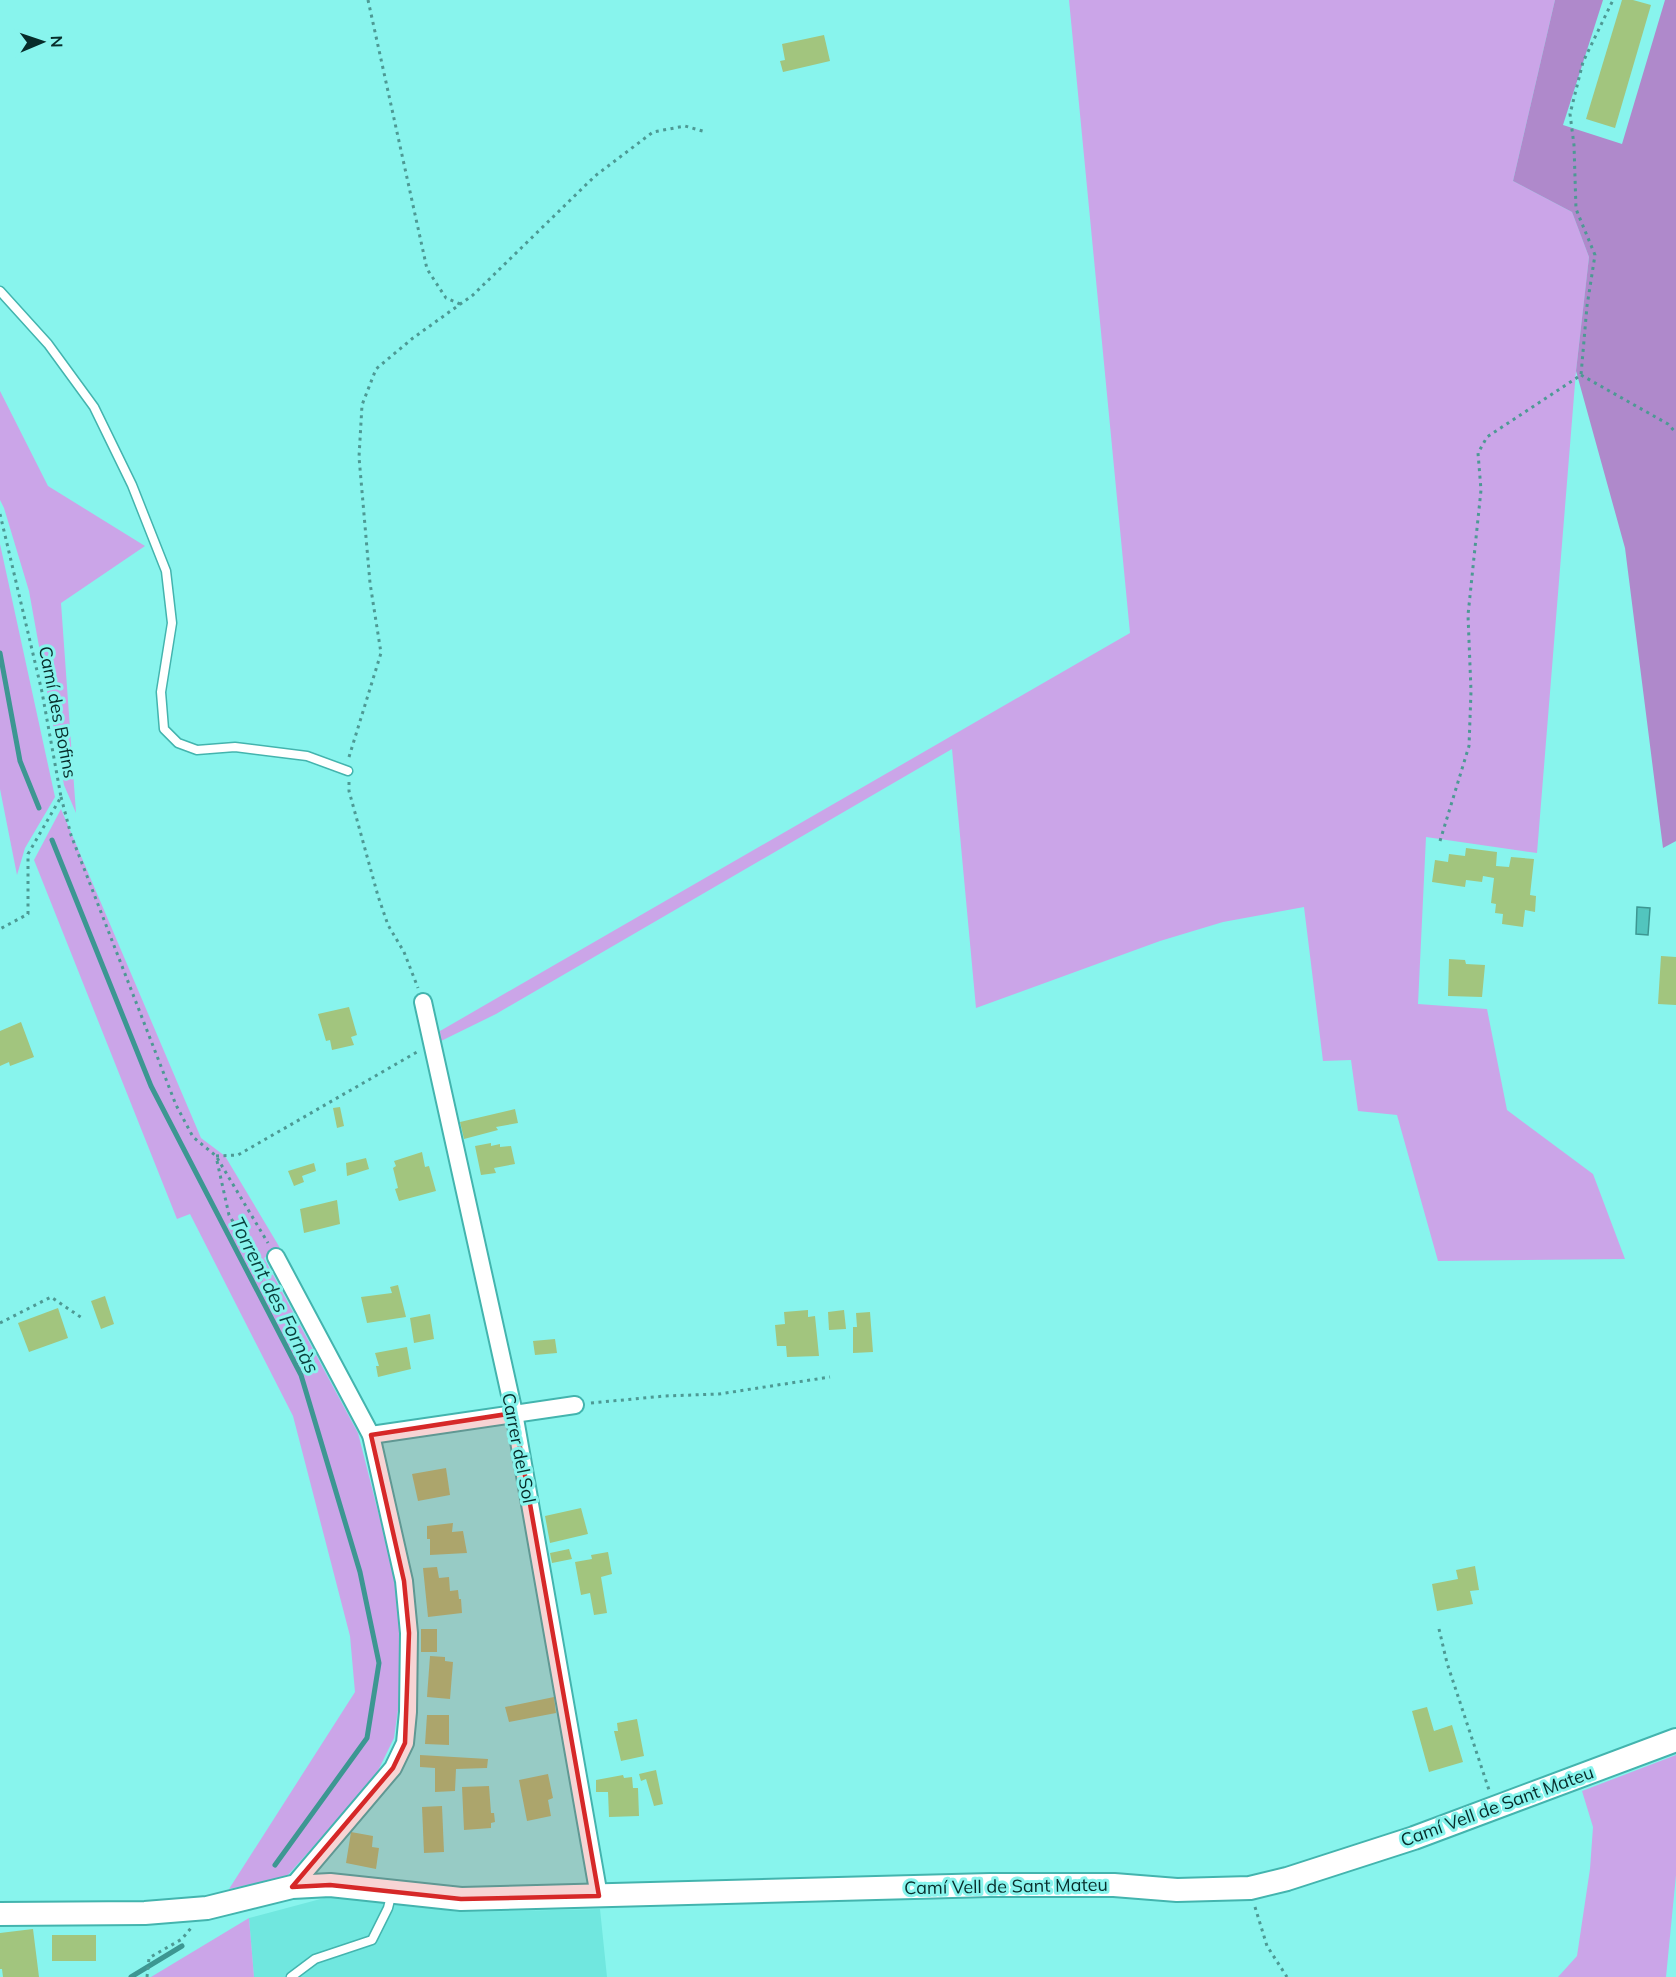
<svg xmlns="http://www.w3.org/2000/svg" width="1676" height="1977" font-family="Mulish,sans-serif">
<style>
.built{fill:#70e7df}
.green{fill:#cba5e8}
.forest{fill:#af89cb}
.water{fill:#52c5be;stroke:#3c9792;stroke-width:1.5}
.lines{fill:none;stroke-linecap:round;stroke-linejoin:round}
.stream{stroke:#3c9792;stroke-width:5}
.building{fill:#a2c57e}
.lane-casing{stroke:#43b4ae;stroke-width:11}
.street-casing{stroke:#43b4ae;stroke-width:20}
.secondary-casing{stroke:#43b4ae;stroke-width:26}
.path{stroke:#4d9994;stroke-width:3;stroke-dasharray:3 4.5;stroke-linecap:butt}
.lane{stroke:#fff;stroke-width:8}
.street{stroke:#fff;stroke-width:16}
.secondary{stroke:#fff;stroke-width:22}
.marked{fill:#d62828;fill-opacity:0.2;stroke:#d62828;stroke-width:4.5;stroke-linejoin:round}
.labels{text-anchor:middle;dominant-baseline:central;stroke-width:6;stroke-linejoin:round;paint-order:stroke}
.street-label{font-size:18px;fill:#072c2a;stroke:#88f4ed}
.water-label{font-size:20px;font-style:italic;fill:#093f3d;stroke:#88f4ed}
</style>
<rect width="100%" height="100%" fill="#88f4ed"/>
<polygon class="built" points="328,1897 373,1900 459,1912 600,1909 607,1977 254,1977 249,1918"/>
<g class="green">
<polygon points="1069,0 1555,0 1513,181 1572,212 1589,257 1576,371 1537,853 1426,837 1418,1004 1487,1009 1507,1110 1593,1174 1625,1259 1438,1261 1397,1115 1358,1111 1351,1060 1323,1061 1304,907 1223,922 1160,941 976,1008 952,749 496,1014 441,1041 440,1031 1130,633"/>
<polygon points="0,391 48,486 145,546 61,603 76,813 64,785 29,591 4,508 0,500"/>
<polygon points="0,544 55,797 25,848 17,875 0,789"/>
<polygon points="61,809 201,1138 225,1156 280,1248 264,1258 358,1433 409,1633 394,1738 374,1779 287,1876 229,1889 355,1692 350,1636 293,1416 190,1214 177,1219 34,860"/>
<polygon points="1676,1755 1676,1875 1666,1977 1558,1977 1577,1956 1590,1869 1593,1827 1582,1791"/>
<polygon points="249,1918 254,1977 151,1977"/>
</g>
<polygon class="forest" points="1555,0 1603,0 1563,125 1622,144 1665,0 1676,0 1676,841 1663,848 1625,548 1576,371 1589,257 1572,212 1513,181"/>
<polygon class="water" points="1637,907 1650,908 1648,935 1636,934"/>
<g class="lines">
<g class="stream">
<polyline points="0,653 20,761 39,808"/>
<polyline points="52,840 151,1086 301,1375 360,1572 379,1663 367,1738 275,1865"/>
<polyline points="131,1977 182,1946"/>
</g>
</g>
<g class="building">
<polygon points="1622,0 1633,0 1651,5 1615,128 1586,119"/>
<polygon points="824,35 830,61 783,72 780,61 785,60 782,44"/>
<polygon points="1466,848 1497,852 1496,866 1509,867 1511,857 1534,859 1530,895 1536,896 1535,912 1525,910 1523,927 1502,924 1503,914 1495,913 1496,904 1491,903 1494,878 1483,876 1482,882 1466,880 1465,887 1432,882 1435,860 1448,862 1449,854 1465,856"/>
<polygon points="1661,956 1676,957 1676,1005 1658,1004"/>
<polygon points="1449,959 1465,960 1466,964 1485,965 1482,997 1448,996"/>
<polygon points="349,1007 357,1035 351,1037 354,1045 332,1050 330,1040 326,1041 318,1014"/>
<polygon points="21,1022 34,1057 10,1066 9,1062 0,1066 0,1031"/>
<polygon points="340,1107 344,1126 337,1128 333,1108"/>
<polygon points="515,1109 518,1123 496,1127 498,1130 464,1139 460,1122"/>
<polygon points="491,1143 491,1146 500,1144 500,1147 511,1146 515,1164 494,1168 496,1173 481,1175 475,1146"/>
<polygon points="422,1152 425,1167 429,1166 436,1191 399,1201 395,1189 398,1188 393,1168 396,1166 394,1161"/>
<polygon points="366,1158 369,1169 347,1176 346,1163"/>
<polygon points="314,1163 316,1171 302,1176 304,1182 294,1186 288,1171"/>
<polygon points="337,1200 340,1224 304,1233 300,1209"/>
<polygon points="398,1285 406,1317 367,1323 361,1297 392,1293 390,1287"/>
<polygon points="105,1296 114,1324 101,1329 91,1301"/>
<polygon points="58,1308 68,1338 29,1352 18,1323"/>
<polygon points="808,1310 808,1317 815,1316 819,1356 787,1357 786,1346 777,1346 775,1325 785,1324 784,1312"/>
<polygon points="844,1310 846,1329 829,1330 828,1312"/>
<polygon points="870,1312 873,1352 853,1353 853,1327 857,1327 856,1313"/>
<polygon points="430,1314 434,1339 414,1343 410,1318"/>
<polygon points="555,1339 557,1353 535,1355 533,1341"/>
<polygon points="407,1347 411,1369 378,1377 376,1366 379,1366 375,1353"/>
<polygon points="446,1468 450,1495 418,1501 412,1474"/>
<polygon points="581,1508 588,1534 550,1543 545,1516"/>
<polygon points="453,1523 452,1532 463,1531 467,1553 430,1555 430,1539 427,1539 427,1526"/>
<polygon points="569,1549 572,1559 552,1563 550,1553"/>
<polygon points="608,1552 612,1574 601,1577 607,1613 594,1615 590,1593 581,1595 575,1562 592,1559 591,1555"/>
<polygon points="1475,1566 1479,1590 1470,1591 1473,1604 1437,1611 1432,1584 1458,1579 1456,1570"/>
<polygon points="437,1567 439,1578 449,1577 450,1591 458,1590 459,1599 461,1599 462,1613 428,1617 423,1568"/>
<rect x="421" y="1629" width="16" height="23"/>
<polygon points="430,1656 445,1657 445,1661 453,1662 450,1699 427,1697"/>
<polygon points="554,1697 556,1713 509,1722 505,1707"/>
<polygon points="1427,1707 1434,1731 1452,1725 1463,1762 1429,1772 1412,1711"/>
<polygon points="427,1715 449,1715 449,1745 425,1744"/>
<polygon points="637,1719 644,1756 621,1761 614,1731 618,1731 617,1723"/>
<polygon points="420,1755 488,1759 487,1768 456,1769 455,1791 435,1792 435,1768 420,1767"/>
<polygon points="656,1770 663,1804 654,1806 646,1779 641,1781 639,1774"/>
<polygon points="548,1774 553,1798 548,1800 551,1816 527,1821 519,1780"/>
<polygon points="623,1775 624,1778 632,1777 633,1788 638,1788 639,1816 609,1817 608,1792 596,1792 596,1780"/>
<polygon points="489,1786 491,1813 494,1813 495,1822 491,1823 491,1828 464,1830 462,1787"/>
<polygon points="442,1806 444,1852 424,1853 422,1807"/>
<polygon points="351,1832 373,1836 372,1847 379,1848 376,1869 346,1863"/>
<polygon points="33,1929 39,1977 3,1977 2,1969 0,1969 0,1933"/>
<rect x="52" y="1935" width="44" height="26"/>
</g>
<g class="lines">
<defs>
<g id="lane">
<polyline points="0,291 48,344 94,407 132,485 166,571 172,623 161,692 164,729 178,743 197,750 235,747 307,756 348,771"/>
<polyline points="291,1977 315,1959 372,1940 388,1908 392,1892"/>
</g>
<g id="street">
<polyline points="423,1002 514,1413 599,1896"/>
<polyline points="276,1257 371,1435 404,1581 409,1633 408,1712 405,1743 393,1768 292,1887"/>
<polyline points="371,1435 575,1405"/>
</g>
<polyline id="secondary" points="0,1914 145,1913 207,1908 292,1887 330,1885 461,1899 990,1885 1114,1885 1177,1890 1250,1888 1287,1879 1414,1838 1676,1740"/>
</defs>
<use href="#lane" class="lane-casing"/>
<use href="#street" class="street-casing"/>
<use href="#secondary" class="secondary-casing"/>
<g class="path">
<polyline points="368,0 427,269 446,298 460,304"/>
<polyline points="1581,375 1668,424 1676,433"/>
<polyline points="0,514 42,692 61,797 28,854 28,914 0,929"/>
<polyline points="349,757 381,653 370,583 359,457 362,405 376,369 413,338 473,295 595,176 653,132 685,126 706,132"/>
<polyline points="349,782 349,791 378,896 388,925 404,952 418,988"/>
<polyline points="61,797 71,835 176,1105 193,1137 216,1156 268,1243"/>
<polyline points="1440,841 1469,746 1471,691 1468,615 1481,490 1478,453 1487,437 1581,375 1587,306 1595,255 1576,209 1574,145 1570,114 1583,62 1613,0"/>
<polyline points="216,1156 238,1155 417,1052"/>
<polyline points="217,1161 229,1215 261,1268 261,1283 265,1289 276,1295"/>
<polyline points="0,1323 51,1297 82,1318"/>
<polyline points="591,1403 665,1396 719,1394 830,1377"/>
<polyline points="1439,1629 1447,1663 1489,1790"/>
<polyline points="1255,1907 1267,1946 1287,1977"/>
<polyline points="147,1977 149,1958 182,1939 191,1928"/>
</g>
<use href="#lane" class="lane"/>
<use href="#street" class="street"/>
<use href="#secondary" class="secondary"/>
</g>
<path class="marked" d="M514 1413 599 1896 461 1899 330 1885 292 1887 393 1768 405 1743 409 1633 404 1581 371 1435Z"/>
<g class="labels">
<g class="street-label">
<text transform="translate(58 712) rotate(79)">Camí des Bofins</text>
<text transform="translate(519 1448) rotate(79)">Carrer del Sol</text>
<text transform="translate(1497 1806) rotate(-20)">Camí Vell de Sant Mateu</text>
<text transform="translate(1006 1886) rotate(-1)">Camí Vell de Sant Mateu</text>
</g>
<g class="water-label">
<text transform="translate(275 1295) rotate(63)">Torrent des Fornàs</text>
</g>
</g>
<g transform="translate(42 42) rotate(88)" stroke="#88f4ed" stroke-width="4.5" paint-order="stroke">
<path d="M0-4.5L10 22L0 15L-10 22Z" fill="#072c2a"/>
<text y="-9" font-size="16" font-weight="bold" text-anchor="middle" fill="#072c2a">N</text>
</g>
</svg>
